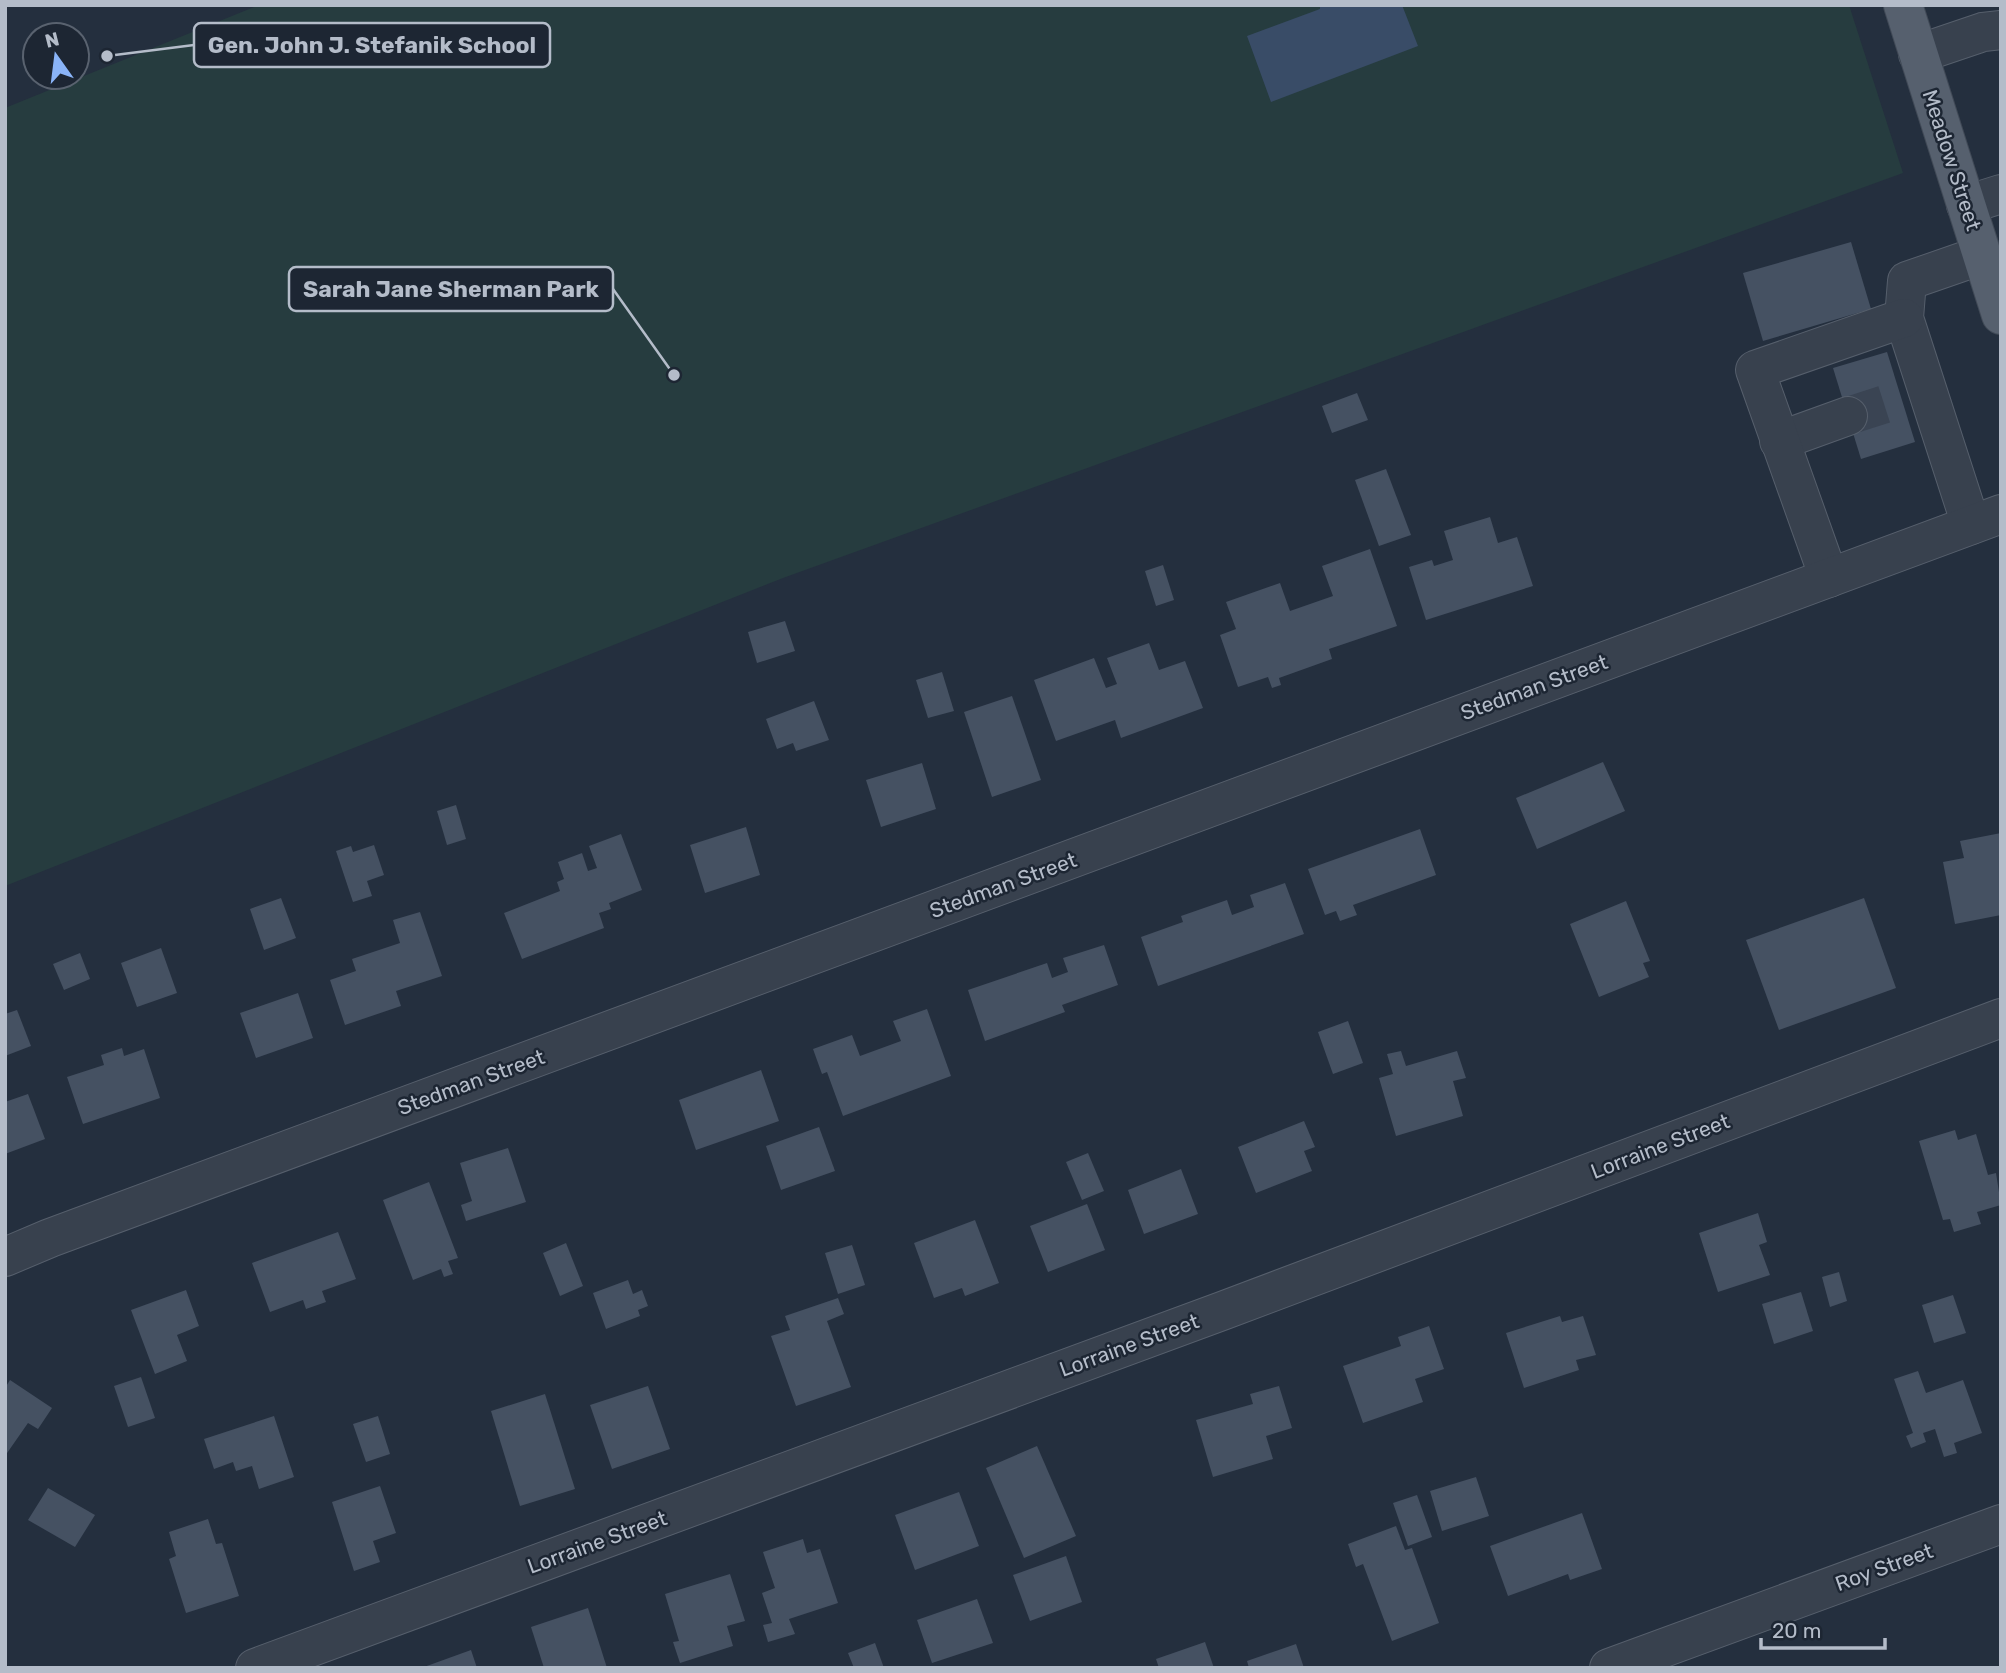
<svg xmlns="http://www.w3.org/2000/svg" width="2006" height="1673" font-family="Rubik,sans-serif">
<style>
.green{fill:#263c3f}
.water{fill:#394c67}
.building{fill:#455162}
.lines{fill:none;stroke-linecap:round;stroke-linejoin:round}
.minor-tunnel{stroke:#3a4453;stroke-width:38;stroke-dasharray:38 19;stroke-linecap:butt}
.minor-casing{stroke:#565f6c;stroke-width:40}
.major-casing{stroke:#414a57;stroke-width:40}
.minor{stroke:#38414e;stroke-width:38}
.major{stroke:#56606e;stroke-width:38}
.labels{text-anchor:middle;dominant-baseline:central;stroke-width:5;stroke-linejoin:round;paint-order:stroke}
.street-label{font-size:21px;fill:#b4bcc9;stroke:#1d2633}
.leader{fill:none;stroke:#b4bcc9;stroke-width:2.5}
.callout-dot{fill:#b4bcc9;stroke:#1d2633;stroke-width:2.5}
.callout{fill:#1d2633;stroke:#b4bcc9;stroke-width:2.5}
.callout-label{font-size:23px;text-anchor:middle;font-weight:bold;fill:#b4bcc9}
</style>
<rect width="100%" height="100%" fill="#242f3e"/>
<polygon class="green" points="259,5 1849,5 1903,173 783,578 5,886 5,108"/>
<polygon class="water" points="1320,5 1402,5 1418,46 1271,102 1247,36 1320,9"/>
<g class="building">
<polygon points="1851,242 1871,309 1763,341 1743,273"/>
<polygon points="1887,352 1915,442 1861,459 1833,368"/>
<polygon points="1357,393 1368,420 1332,433 1322,406"/>
<polygon points="1386,469 1411,535 1379,546 1355,480"/>
<polygon points="1490,517 1498,543 1517,537 1533,586 1426,620 1409,567 1432,560 1434,566 1453,560 1444,531"/>
<polygon points="1370,549 1397,626 1329,649 1332,659 1279,678 1281,685 1272,688 1268,677 1238,687 1220,635 1236,629 1226,602 1280,583 1290,611 1333,596 1322,566"/>
<polygon points="1163,565 1174,600 1156,606 1145,571"/>
<polygon points="785,621 795,651 757,663 748,632"/>
<polygon points="1149,643 1159,670 1185,661 1203,708 1121,738 1115,720 1056,741 1034,680 1094,658 1106,688 1117,684 1107,658"/>
<polygon points="942,672 954,711 928,718 916,680"/>
<polygon points="1012,696 1041,780 992,797 964,712"/>
<polygon points="814,701 829,740 796,751 793,743 777,749 766,719"/>
<polygon points="1603,762 1625,811 1537,849 1516,798"/>
<polygon points="922,763 936,809 881,827 866,780"/>
<polygon points="456,805 466,839 447,845 437,811"/>
<polygon points="746,827 760,875 705,893 690,845"/>
<polygon points="1420,829 1436,875 1353,905 1357,915 1340,921 1336,911 1325,915 1308,869"/>
<polygon points="2001,833 2001,915 1955,924 1943,862 1964,858 1960,841"/>
<polygon points="621,834 642,890 609,903 611,909 599,913 604,928 522,959 504,913 560,891 557,882 564,879 558,862 582,853 588,871 597,868 589,846"/>
<polygon points="374,845 384,875 367,881 372,896 353,902 336,851 351,846 353,852"/>
<polygon points="1285,883 1304,934 1158,986 1141,937 1183,922 1181,916 1227,900 1232,915 1254,907 1250,895"/>
<polygon points="281,898 296,938 264,950 250,909"/>
<polygon points="1864,898 1896,988 1779,1030 1746,940"/>
<polygon points="1626,901 1650,961 1643,963 1649,977 1599,997 1570,924"/>
<polygon points="420,912 442,976 396,991 401,1006 345,1025 330,980 356,971 352,959 400,943 393,920"/>
<polygon points="1104,945 1118,985 1062,1005 1065,1012 985,1041 968,990 1047,963 1052,978 1068,972 1063,958"/>
<polygon points="161,948 177,993 137,1007 121,963"/>
<polygon points="80,953 90,979 64,990 53,964"/>
<polygon points="298,993 313,1038 256,1058 240,1013"/>
<polygon points="927,1009 951,1076 843,1116 827,1072 822,1074 813,1049 852,1035 860,1056 901,1041 893,1021"/>
<polygon points="17,1010 31,1046 5,1056 5,1014"/>
<polygon points="1348,1021 1363,1063 1333,1074 1318,1032"/>
<polygon points="122,1048 124,1056 144,1049 160,1098 83,1124 67,1077 104,1065 101,1055"/>
<polygon points="1401,1051 1406,1066 1457,1051 1466,1078 1453,1081 1463,1116 1396,1136 1379,1078 1393,1074 1387,1054"/>
<polygon points="761,1070 779,1121 696,1150 679,1100"/>
<polygon points="28,1094 45,1139 5,1154 5,1102"/>
<polygon points="1304,1121 1315,1147 1304,1151 1312,1171 1256,1193 1238,1147"/>
<polygon points="819,1127 835,1171 781,1190 766,1146"/>
<polygon points="1955,1130 1958,1140 1976,1134 1988,1175 1996,1173 2001,1205 1977,1212 1981,1224 1954,1232 1950,1219 1943,1220 1919,1141"/>
<polygon points="508,1148 526,1202 466,1221 461,1205 472,1201 460,1163"/>
<polygon points="1088,1153 1104,1191 1082,1200 1066,1162"/>
<polygon points="1181,1169 1198,1214 1144,1234 1128,1190"/>
<polygon points="429,1182 458,1258 448,1261 453,1274 444,1277 441,1269 413,1280 383,1200"/>
<polygon points="1087,1204 1105,1250 1048,1272 1030,1226"/>
<polygon points="1758,1213 1767,1242 1759,1245 1770,1275 1718,1292 1699,1233"/>
<polygon points="975,1220 999,1283 965,1296 962,1288 934,1298 914,1243"/>
<polygon points="338,1232 356,1279 322,1291 326,1302 306,1309 303,1300 270,1312 252,1263"/>
<polygon points="566,1243 583,1286 560,1296 543,1253"/>
<polygon points="852,1245 865,1285 838,1294 825,1253"/>
<polygon points="1839,1272 1847,1301 1830,1307 1822,1277"/>
<polygon points="628,1280 633,1294 642,1290 648,1306 638,1310 640,1316 606,1329 593,1293"/>
<polygon points="186,1290 199,1326 177,1335 187,1361 155,1374 131,1310"/>
<polygon points="1801,1292 1813,1331 1774,1344 1762,1304"/>
<polygon points="1953,1295 1966,1333 1934,1343 1922,1305"/>
<polygon points="838,1298 844,1314 827,1321 851,1387 796,1406 771,1336 790,1330 785,1316"/>
<polygon points="1560,1316 1562,1322 1583,1316 1596,1355 1576,1360 1579,1370 1524,1388 1506,1333"/>
<polygon points="1429,1326 1444,1369 1415,1379 1423,1402 1363,1423 1343,1366 1401,1346 1398,1337"/>
<polygon points="1918,1371 1926,1393 1963,1380 1982,1433 1954,1443 1957,1453 1944,1457 1935,1429 1923,1433 1926,1442 1911,1448 1906,1436 1913,1433 1894,1379"/>
<polygon points="141,1377 155,1418 128,1427 114,1386"/>
<polygon points="10,1380 52,1408 38,1429 28,1423 5,1456 5,1388"/>
<polygon points="648,1386 670,1449 612,1469 590,1405"/>
<polygon points="1279,1386 1292,1428 1266,1436 1273,1459 1213,1477 1196,1420 1253,1404 1250,1394"/>
<polygon points="545,1394 575,1489 520,1506 491,1411"/>
<polygon points="274,1416 294,1477 259,1489 252,1466 236,1471 233,1462 214,1469 204,1439"/>
<polygon points="378,1416 390,1454 366,1462 353,1424"/>
<polygon points="1037,1446 1076,1536 1024,1558 986,1468"/>
<polygon points="1476,1477 1489,1516 1442,1531 1430,1491"/>
<polygon points="380,1486 396,1533 373,1541 380,1562 354,1571 332,1502"/>
<polygon points="48,1488 95,1515 75,1547 28,1520"/>
<polygon points="959,1492 979,1546 915,1570 895,1515"/>
<polygon points="1417,1495 1432,1537 1408,1546 1393,1503"/>
<polygon points="1582,1513 1602,1569 1570,1580 1568,1574 1508,1596 1490,1546"/>
<polygon points="208,1519 216,1544 222,1543 239,1596 186,1613 169,1559 176,1556 169,1532"/>
<polygon points="1396,1526 1405,1550 1412,1548 1439,1623 1392,1641 1363,1564 1356,1567 1348,1544"/>
<polygon points="803,1539 807,1553 820,1549 838,1603 789,1619 795,1634 768,1642 763,1625 772,1623 762,1593 775,1588 763,1552"/>
<polygon points="1066,1556 1082,1602 1030,1621 1013,1575"/>
<polygon points="730,1574 745,1621 727,1626 733,1646 680,1663 673,1642 679,1641 665,1594"/>
<polygon points="977,1599 993,1643 932,1663 917,1620"/>
<polygon points="588,1608 607,1668 544,1668 531,1627"/>
<polygon points="1205,1642 1214,1668 1159,1668 1156,1659"/>
<polygon points="875,1643 884,1668 854,1668 848,1653"/>
<polygon points="1296,1644 1304,1668 1249,1668 1247,1661"/>
<polygon points="471,1650 477,1668 424,1668 424,1667"/>
</g>
<g class="lines">
<polyline class="minor-tunnel" points="1848,416 1901,399"/>
<defs>
<g id="minor">
<polyline points="1918,54 1983,32 2001,30"/>
<polyline points="1966,205 2001,194"/>
<polyline points="1779,441 1848,416"/>
<polyline points="1971,525 1904,318 1907,281 1982,255"/>
<polyline points="1829,578 1755,370 1904,318"/>
<polyline points="5,1257 50,1238 2001,514"/>
<polyline points="255,1668 1222,1311 2001,1018"/>
<polyline points="1609,1668 2001,1524"/>
</g>
<polyline id="major" points="1903,5 2001,315"/>
</defs>
<use href="#minor" class="minor-casing"/>
<use href="#major" class="major-casing"/>
<use href="#minor" class="minor"/>
<use href="#major" class="major"/>
</g>
<g class="labels">
<g class="street-label">
<text transform="translate(1952 160) rotate(72)">Meadow Street</text>
<text transform="translate(1534 687) rotate(-20)">Stedman Street</text>
<text transform="translate(1003 885) rotate(-20)">Stedman Street</text>
<text transform="translate(471 1082) rotate(-20)">Stedman Street</text>
<text transform="translate(1660 1146) rotate(-21)">Lorraine Street</text>
<text transform="translate(1129 1345) rotate(-20)">Lorraine Street</text>
<text transform="translate(597 1542) rotate(-20)">Lorraine Street</text>
<text transform="translate(1884 1567) rotate(-20)">Roy Street</text>
</g>
</g>
<path class="leader" d="M107 56L194 45M674 375L613 289"/>
<g class="callout-dot">
<circle cx="107" cy="56" r="7"/>
<circle cx="674" cy="375" r="7"/>
</g>
<g class="callout">
<rect x="194" y="23" width="356" height="44" rx="7"/>
<rect x="289" y="267" width="324" height="44" rx="7"/>
</g>
<g class="callout-label">
<text x="372" y="53">Gen. John J. Stefanik School</text>
<text x="451" y="297">Sarah Jane Sherman Park</text>
</g>
<rect width="2006" height="1673" fill="none" stroke="#b4bcc9" stroke-width="14"/>
<g transform="translate(56 56) rotate(346)"><circle r="33" fill="#1d2633" stroke="#59626f" stroke-width="2"/>
<path d="M0-5L12 26L0 18L-12 26Z" fill="#8ab4f8"/>
<text y="-10" font-size="19" font-weight="bold" text-anchor="middle" fill="#b4bcc9">N</text>
</g>
<path d="M1761 1638v10h124v-10" fill="none" stroke="#b4bcc9" stroke-width="3.5"/>
<text x="1772" y="1638" font-size="21" fill="#b4bcc9" stroke="#1d2633" stroke-width="5" paint-order="stroke">20 m</text>
</svg>
